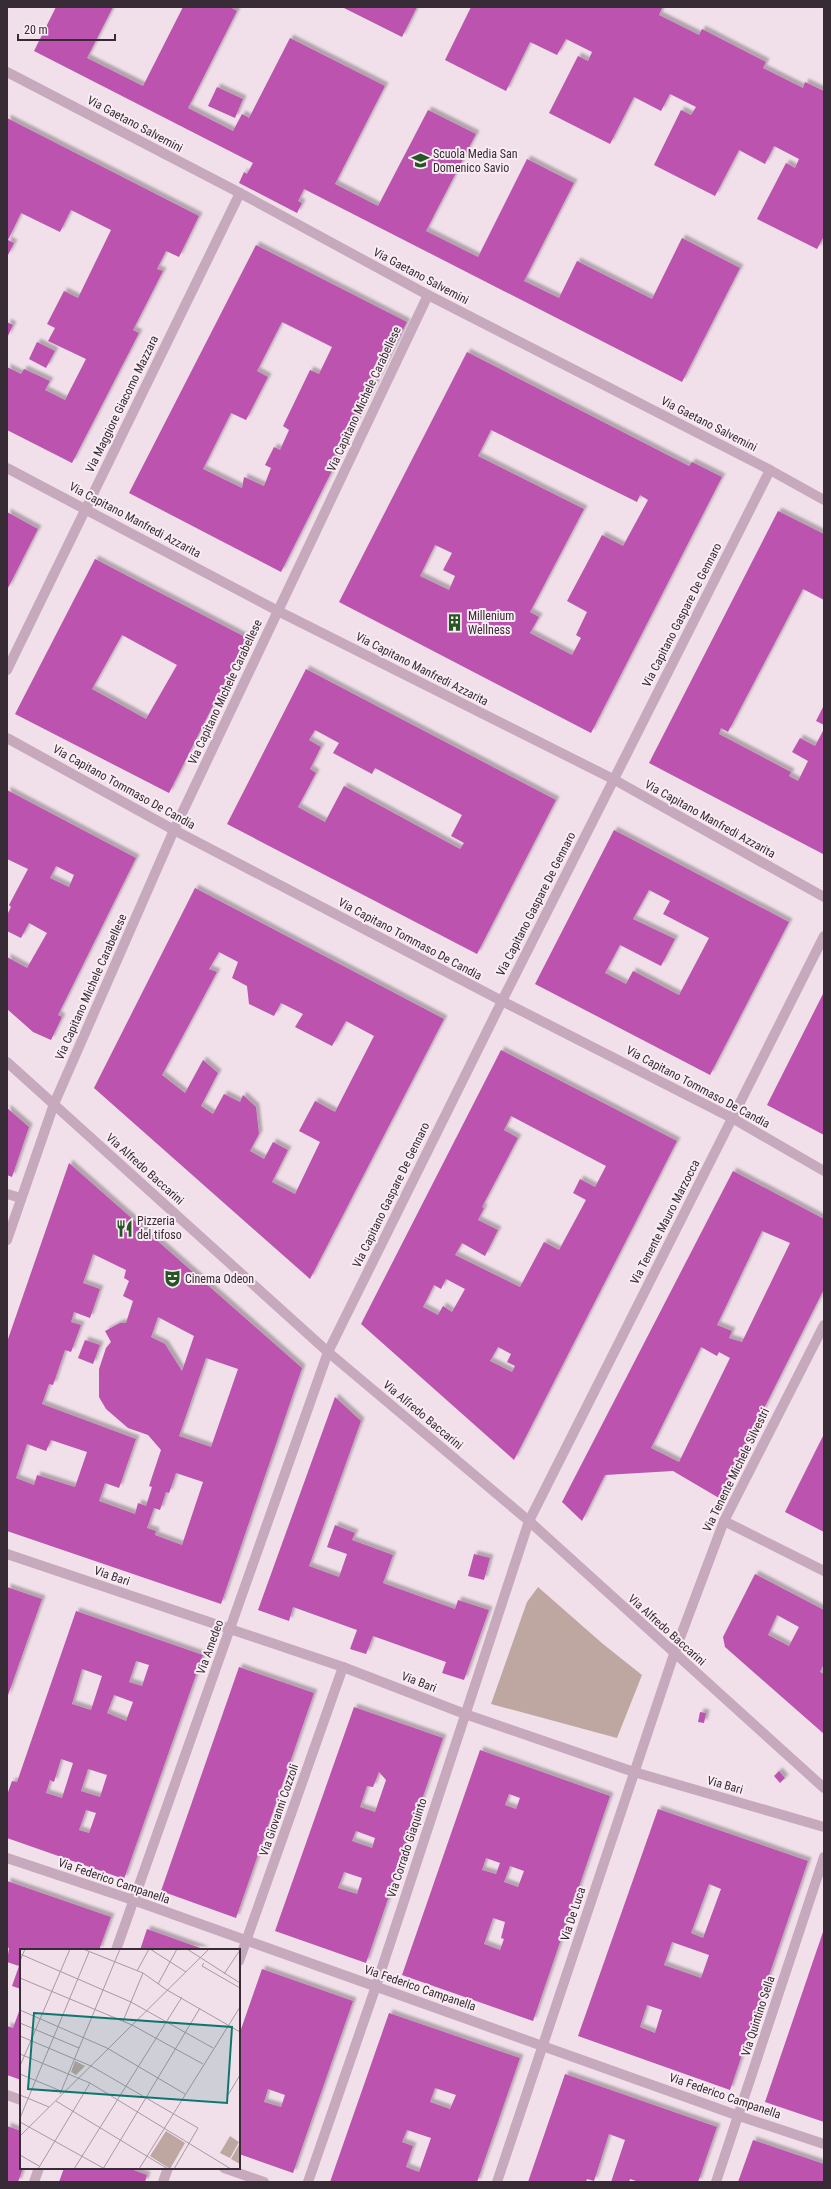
<svg xmlns="http://www.w3.org/2000/svg" width="831" height="2189" font-family="'Roboto Condensed',sans-serif">
<style>
.green{fill:#bfa7a1}
.building{fill:#bc53ae;fill-rule:evenodd;filter:url(#shadow)}
.lines{fill:none;stroke-linecap:round;stroke-linejoin:round}
.minor{stroke:#c6a9bc;stroke-width:10}
.labels{text-anchor:middle;dominant-baseline:central;stroke-width:4;stroke-linejoin:round;paint-order:stroke}
.street-label{font-size:12px;fill:#372b35;stroke:#f9ecf3}
.poi-label{font-size:12px;fill:#372b35;stroke:#f9ecf3;text-anchor:start}
.inset-road{fill:none;stroke:#a798a2;stroke-width:1}
.view{fill:#0f766e;fill-opacity:0.15;stroke:#0f766e;stroke-width:2}
.inset-edge{fill:none;stroke:#372b35;stroke-width:2}
</style>
<defs>
<filter id="shadow"><feDropShadow dx="3.5" dy="-3.5" stdDeviation="1" flood-color="#0004"/></filter>
</defs>
<rect width="100%" height="100%" fill="#f1e0ea"/>
<polygon class="green" points="538,1587 603,1644 642,1675 617,1738 491,1704 527,1602"/>
<g class="building">
<polygon points="56,7 113,7 87,58 143,86 183,7 230,7 237,11 188,108 233,131 242,114 249,118 290,38 385,86 335,184 378,206 428,110 476,134 426,231 478,257 527,159 574,183 524,281 559,298 577,261 652,299 682,238 740,268 682,382 304,189 298,201 302,203 297,213 239,183 244,172 247,174 253,163 34,51"/>
<polygon points="342,7 417,7 402,37"/>
<polygon points="471,7 659,7 662,8 659,15 699,35 702,29 766,62 763,68 803,88 805,82 824,91 824,236 817,249 757,219 786,163 795,168 799,159 774,146 765,164 739,150 715,196 654,165 681,110 691,115 696,107 670,94 661,111 634,97 610,144 549,113 578,56 588,61 592,52 566,39 557,55 530,42 506,91 445,60"/>
<polygon points="217,87 243,99 235,118 208,106"/>
<polygon points="7,118 199,216 179,257 166,251 157,269 163,271 133,330 139,333 72,463 7,430 7,367 21,374 24,369 50,381 45,390 65,400 86,359 48,341 55,328 47,324 64,291 78,298 111,230 71,210 60,232 21,213 8,240 14,243 7,257"/>
<path d="M256 245 407 322 281 572 129 493ZM282 322 332 347 319 374 310 370 283 426 289 430 280 450 274 447 265 465 271 468 264 486 244 477 242 488 203 469 231 413 246 420 268 377 257 371Z"/>
<polygon points="7,322 13,325 7,338"/>
<polygon points="37,342 55,351 46,368 29,359"/>
<path d="M467 352 689 466 692 462 722 477 591 733 339 602ZM491 430 637 502 640 495 648 500 623 546 602 535 567 601 587 612 576 635 581 638 572 655 530 633 539 617 530 612 584 509 478 456ZM435 545 452 553 443 570 455 576 449 590 420 576Z"/>
<polygon points="778,511 824,534 824,600 803,589 728,732 721,728 719,734 791,772 789,776 798,781 808,761 792,752 800,738 815,746 824,729 823,854 649,763"/>
<polygon points="7,512 38,529 7,590"/>
<path d="M95 559 247 638 169 793 15 714ZM122 635 177 665 146 719 92 689Z"/>
<path d="M306 669 556 800 477 954 227 824ZM315 730 339 743 333 753 372 774 375 768 462 815 451 836 464 843 460 849 344 786 325 822 298 807 316 773 310 769 321 747 309 740Z"/>
<polygon points="824,705 824,725 816,721"/>
<path d="M7 790 136 858 58 1015 62 1017 51 1040 33 1032 7 1009V957L27 968 47 933 29 923 21 938 7 931V915L11 907 9 905 28 869 7 859ZM56 866 74 875 69 887 50 878Z"/>
<path d="M614 830 789 922 710 1075 535 984ZM649 890 670 901 663 914 709 938 679 995 633 971 626 984 605 973 620 945 661 966 675 939 633 919Z"/>
<path d="M195 888 444 1019 310 1279 94 1088ZM219 952 238 962 232 978 247 986 249 1004 274 1016 281 1003 303 1014 295 1027 332 1046 346 1021 374 1036 335 1112 315 1101 299 1131 320 1142 295 1194 272 1182 288 1150 273 1142 264 1159 250 1151 259 1134 256 1107 243 1095 240 1102 224 1094 213 1114 201 1106 218 1073 203 1060 185 1093 162 1075 217 972 209 969Z"/>
<polygon points="824,992 824,1135 767,1105"/>
<path d="M501 1050 677 1141 514 1460 361 1324ZM511 1116 606 1166 595 1187 580 1179 573 1193 586 1200 559 1250 544 1242 520 1287 455 1255 462 1243 485 1256 498 1230 478 1220 484 1208 482 1207 518 1138 504 1130ZM446 1279 465 1289 452 1312 443 1306 438 1315 423 1307 434 1285 441 1289ZM498 1347 511 1354 507 1362 515 1366 512 1372 490 1361Z"/>
<polygon points="7,1108 29,1127 12,1177 7,1175"/>
<path d="M69 1163 302 1368 221 1604 7 1531V1342ZM93 1254 126 1270 124 1278 129 1281 123 1296 133 1301 126 1323H120L105 1331 111 1342 106 1348 99 1369V1397L106 1409 128 1428 148 1435 161 1450 149 1486 152 1487 146 1506 138 1503 135 1514 99 1501 105 1483 119 1488 136 1439 42 1404 49 1384 53 1385 65 1350 71 1352 81 1325 71 1322 74 1312 90 1318 100 1289 83 1283ZM158 1317 194 1336 182 1371 165 1344 151 1337ZM206 1358 238 1369 211 1447 179 1436ZM51 1440 87 1452 75 1487 37 1475 34 1485 16 1478 27 1444 46 1451ZM176 1473 203 1482 182 1545 155 1535 156 1531 147 1528 154 1508 160 1510 166 1492 169 1493Z"/>
<path d="M733 1171 824 1219V1289L719 1498 673 1471 605 1475 582 1521 562 1502ZM762 1231 790 1243 742 1342 729 1338 732 1331 717 1325ZM701 1347 717 1356 719 1352 730 1358 679 1462 651 1448Z"/>
<polygon points="85,1340 100,1345 93,1364 78,1358"/>
<polygon points="335,1397 361,1421 309,1566 339,1577 347,1554 327,1547 335,1525 355,1533 352,1540 393,1555 383,1583 455,1609 458,1600 489,1610 464,1680 442,1673 446,1662 373,1636 366,1654 350,1649 357,1630 293,1607 289,1621 258,1610"/>
<polygon points="824,1434 824,1532 785,1512"/>
<polygon points="474,1554 490,1558 484,1580 468,1576"/>
<path d="M755 1574 824 1610V1664L820 1672 824 1674V1734L725 1647 723 1637ZM777 1615 799 1627 789 1646 768 1635Z"/>
<polygon points="7,1587 42,1599 7,1698"/>
<path d="M76 1611 203 1655 124 1879 7 1838V1795L12 1781 17 1782ZM136 1661 149 1665 142 1686 129 1682ZM82 1669 102 1676 91 1710 72 1704ZM114 1695 133 1702 126 1721 107 1713ZM61 1759 73 1763 62 1798 46 1793 50 1780 54 1782ZM88 1769 107 1775 100 1797 81 1791ZM86 1810 96 1813 89 1833 79 1830Z"/>
<polygon points="239,1667 314,1693 236,1918 161,1891"/>
<path d="M354 1707 443 1738 366 1963 275 1931ZM379 1772 386 1780 375 1812 360 1807 367 1786 373 1787ZM356 1831 375 1838 372 1848 352 1841ZM344 1872 362 1878 357 1894 338 1888Z"/>
<polygon points="700,1712 706,1713 704,1723 698,1722"/>
<path d="M480 1750 610 1796 533 2021 402 1975ZM509 1794 520 1798 516 1809 505 1805ZM486 1858 500 1863 496 1874 482 1870ZM510 1866 524 1871 518 1887 504 1882ZM493 1918 505 1922 501 1938 504 1939 500 1950 484 1944Z"/>
<polygon points="779,1771 785,1778 780,1783 774,1776"/>
<path d="M658 1809 808 1861 730 2090 578 2036ZM709 1884 721 1889 703 1938 691 1933ZM672 1942 709 1955 701 1978 664 1965ZM647 2005 662 2010 655 2033 640 2027Z"/>
<polygon points="7,1881 111,1917 99,1950 21,1950 21,1989 12,1986 19,1966 7,1962 9,1948 7,1947"/>
<polygon points="147,1929 206,1950 140,1950"/>
<polygon points="824,1929 824,2122 765,2102"/>
<path d="M262 1969 353 2001 293 2173 239 2154V2035ZM268 2089 285 2095 281 2107 264 2102Z"/>
<polygon points="21,2006 21,2080 7,2075 7,2026 13,2028"/>
<path d="M389 2013 520 2058 477 2182H330ZM435 2088 456 2095 450 2109 430 2102ZM407 2130 431 2138 419 2172 406 2167 413 2146 402 2142Z"/>
<polygon points="565,2074 717,2127 698,2182 639,2182 630,2179 629,2182 611,2182 625,2140 609,2134 594,2181 587,2179 586,2182 528,2182"/>
<polygon points="7,2126 21,2131 21,2168 23,2168 18,2182 7,2182"/>
<polygon points="753,2140 824,2164 824,2182 738,2182"/>
<polygon points="64,2168 128,2168 147,2175 145,2182 59,2182"/>
</g>
<g class="lines">
<g class="minor">
<polyline points="7,72 240,193 428,295 770,470 824,500"/>
<polyline points="7,468 278,611 613,779 824,897"/>
<polyline points="7,670 240,193"/>
<polyline points="7,738 174,830 502,1001 732,1118 824,1171"/>
<polyline points="7,1062 328,1352 529,1521 824,1788"/>
<polyline points="7,1194 21,1198"/>
<polyline points="7,1240 54,1104 174,830 428,295"/>
<polyline points="724,1521 824,1571"/>
<polyline points="7,1554 343,1667 465,1714 634,1772 824,1827"/>
<polyline points="7,1858 133,1900 739,2116 824,2144"/>
<polyline points="116,1950 328,1352 502,1001 770,470"/>
<polyline points="239,1961 343,1667"/>
<polyline points="7,2095 21,2100"/>
<polyline points="224,2168 264,2182"/>
<polyline points="34,2182 39,2168"/>
<polyline points="163,2182 168,2168"/>
<polyline points="308,2182 376,1986 529,1521 824,936"/>
<polyline points="497,2182 674,1654 724,1521 824,1325"/>
<polyline points="716,2182 824,1857"/>
</g>
</g>
<defs>
<symbol id="school-bare" viewBox="-9 -9 18 18"><path d="M0-5L7-2L0 1L-7-2ZM-4 1L0 2.5L4 1V4Q0 6-4 4Z" fill="#255623" stroke="#f9ecf3" stroke-width="2.5" paint-order="stroke"/></symbol>
<symbol id="building-bare" viewBox="-9 -9 18 18"><path d="M-4-6H4V6H1V3H-1V6H-4ZM-2.5-4.3h1.7v1.8h-1.7ZM.8-4.3h1.7v1.8H.8ZM-2.5-1h1.7V.8h-1.7ZM.8-1h1.7V.8H.8Z" fill="#255623" stroke="#f9ecf3" stroke-width="2.5" paint-order="stroke"/></symbol>
<symbol id="restaurant-bare" viewBox="-9 -9 18 18"><path d="M-5-6h1v4h1v-4h1v4h1v-4h1v5L-1.5 .5V6h-2V.5L-5-1ZM5-6V6H3V1.5H1.5Q1.5-4 5-6Z" fill="#255623" stroke="#f9ecf3" stroke-width="2.5" paint-order="stroke"/></symbol>
<symbol id="theatre-bare" viewBox="-9 -9 18 18"><path d="M-5-5.5Q0-4 5-5.5V0Q5 5 0 6Q-5 5-5 0ZM-3.3-2.5H-1v1.5H-3.3ZM1-2.5H3.3v1.5H1ZM-2.8 1Q0 5.5 2.8 1Z" fill="#255623" stroke="#f9ecf3" stroke-width="2.5" paint-order="stroke"/></symbol>
</defs>
<g fill-rule="evenodd">
<use href="#school-bare" x="408" y="148" width="25" height="25"/>
<use href="#building-bare" x="442" y="610" width="25" height="25"/>
<use href="#restaurant-bare" x="112" y="1216" width="25" height="25"/>
<use href="#theatre-bare" x="160" y="1266" width="25" height="25"/>
</g>
<g class="labels">
<g class="street-label">
<text transform="translate(135 124) rotate(28)">Via Gaetano Salvemini</text>
<text transform="translate(421 276) rotate(28)">Via Gaetano Salvemini</text>
<text transform="translate(364 399) rotate(-65)">Via Capitano Michele Carabellese</text>
<text transform="translate(122 404) rotate(-64)">Via Maggiore Giacomo Mazzara</text>
<text transform="translate(709 424) rotate(27)">Via Gaetano Salvemini</text>
<text transform="translate(135 520) rotate(28)">Via Capitano Manfredi Azzarita</text>
<text transform="translate(682 615) rotate(-63)">Via Capitano Gaspare De Gennaro</text>
<text transform="translate(422 669) rotate(27)">Via Capitano Manfredi Azzarita</text>
<text transform="translate(225 692) rotate(-65)">Via Capitano Michele Carabellese</text>
<text transform="translate(124 787) rotate(29)">Via Capitano Tommaso De Candia</text>
<text transform="translate(710 819) rotate(29)">Via Capitano Manfredi Azzarita</text>
<text transform="translate(536 904) rotate(-63)">Via Capitano Gaspare De Gennaro</text>
<text transform="translate(410 939) rotate(28)">Via Capitano Tommaso De Candia</text>
<text transform="translate(91 987) rotate(-66)">Via Capitano Michele Carabellese</text>
<text transform="translate(698 1087) rotate(28)">Via Capitano Tommaso De Candia</text>
<text transform="translate(145 1169) rotate(42)">Via Alfredo Baccarini</text>
<text transform="translate(391 1195) rotate(-64)">Via Capitano Gaspare De Gennaro</text>
<text transform="translate(665 1222) rotate(-63)">Via Tenente Mauro Marzocca</text>
<text transform="translate(423 1415) rotate(40)">Via Alfredo Baccarini</text>
<text transform="translate(736 1470) rotate(-64)">Via Tenente Michele Silvestri</text>
<text transform="translate(112 1576) rotate(19)">Via Bari</text>
<text transform="translate(667 1630) rotate(42)">Via Alfredo Baccarini</text>
<text transform="translate(210 1647) rotate(-70)">Via Amedeo</text>
<text transform="translate(419 1682) rotate(21)">Via Bari</text>
<text transform="translate(725 1785) rotate(16)">Via Bari</text>
<text transform="translate(279 1810) rotate(-71)">Via Giovanni Cozzoli</text>
<text transform="translate(407 1848) rotate(-72)">Via Corrado Giaquinto</text>
<text transform="translate(114 1881) rotate(19)">Via Federico Campanella</text>
<text transform="translate(573 1914) rotate(-72)">Via De Luca</text>
<text transform="translate(420 1988) rotate(19)">Via Federico Campanella</text>
<text transform="translate(758 2016) rotate(-72)">Via Quintino Sella</text>
<text transform="translate(725 2096) rotate(19)">Via Federico Campanella</text>
</g>
<g class="poi-label">
<text x="433" y="154">Scuola Media San<tspan x="433" dy="14">Domenico Savio</tspan></text>
<text x="468" y="616">Millenium<tspan x="468" dy="14">Wellness</tspan></text>
<text x="137" y="1221">Pizzeria<tspan x="137" dy="14">del tifoso</tspan></text>
<text x="185" y="1279">Cinema Odeon</text>
</g>
</g>
<g transform="translate(20 1949)">
<rect width="220" height="220" fill="#f1e0ea"/>
<path d="M55 112 65 117 56 126 51 123ZM146 182 165 194 150 220 130 207ZM210 187 219 193 210 209 200 204ZM220 194V215L211 210Z" fill="#bfa7a1"/>
<path class="inset-road" d="M63 0 123 24 147 41 220 83M130 0 166 23M167 0 220 34M0 5 111 53 193 99M0 12 5 0M184 14 182 17 220 39M117 22 129 0M204 25 220 1M0 29 112 76 183 115M138 35 157 0M0 61 87 99 165 145M103 72 123 24M0 74 59 99M0 87 71 117 178 179 154 220M0 105 70 134 211 220M0 117 50 0M0 125 41 142M40 145 100 0M0 146 29 158M208 146 220 126M36 152 148 220M0 169 69 3M0 173 85 220M0 187 189 0M0 206 19 217M18 220 70 134M54 220 162 48M83 220 180 59M119 220 220 58"/>
<path class="view" d="M14 64 212 78 207 154 8 140Z"/>
<rect width="220" height="220" class="inset-edge"/>
</g>
<rect width="831" height="2189" fill="none" stroke="#372b35" stroke-width="16"/>
<path d="M18 34v6h97v-6" fill="none" stroke="#372b35" stroke-width="2"/>
<text x="24" y="34" font-size="12" fill="#372b35" stroke="#f9ecf3" stroke-width="3" paint-order="stroke">20 m</text>
</svg>
